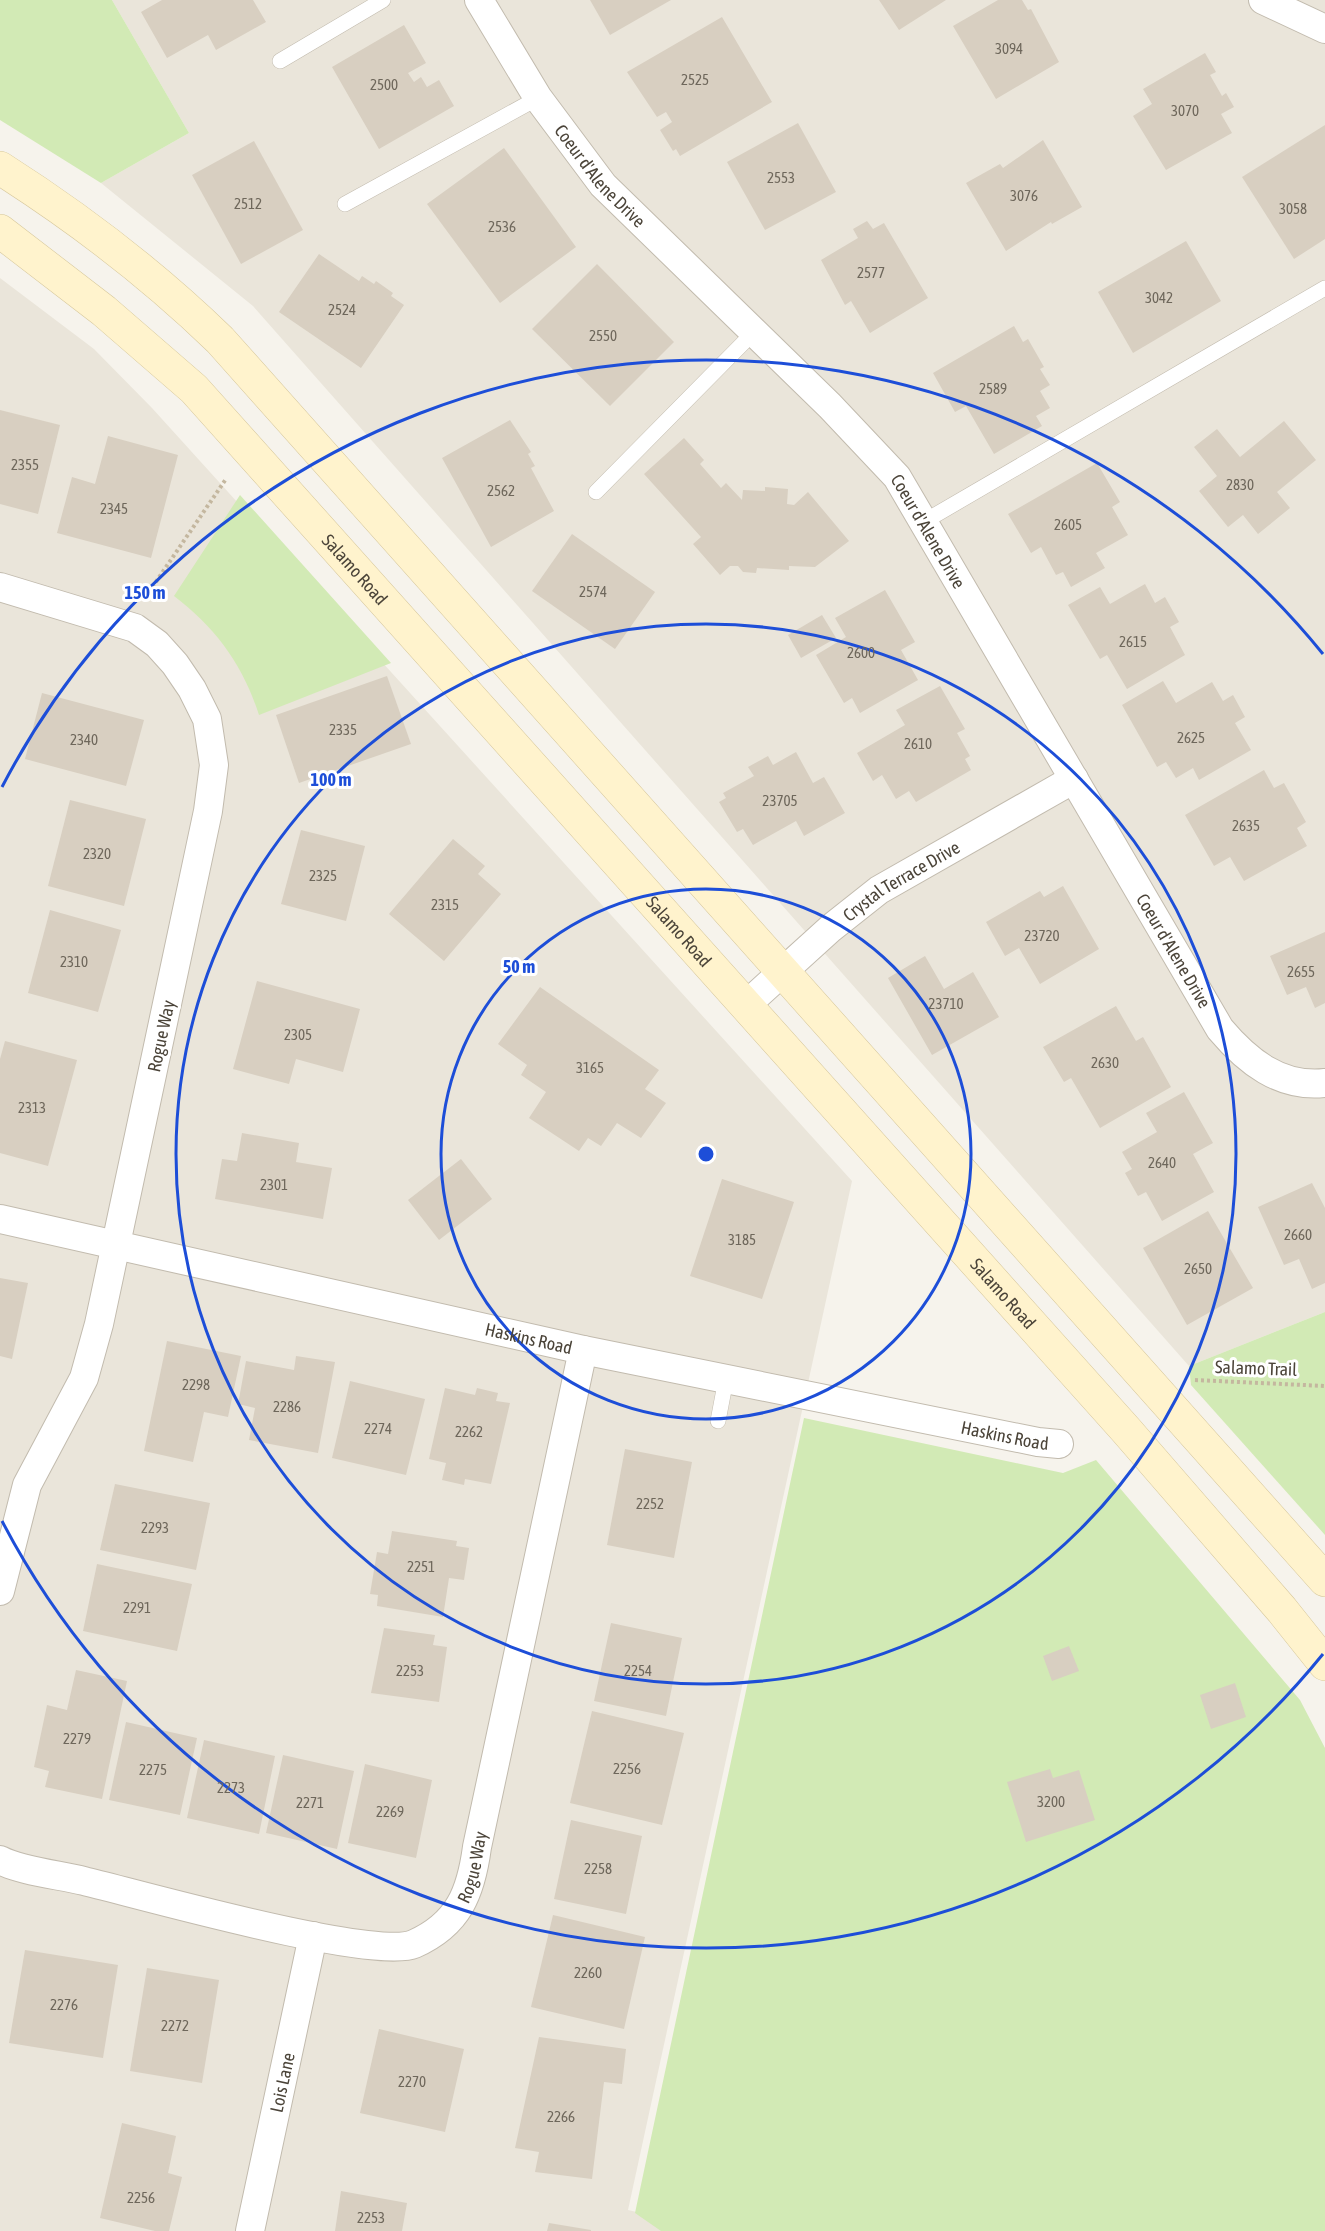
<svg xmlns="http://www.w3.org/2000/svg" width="1325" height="2231" font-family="'Asap Condensed',sans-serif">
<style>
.residential{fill:#eae5da}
.green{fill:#d2eab5}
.building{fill:#d8cfc1}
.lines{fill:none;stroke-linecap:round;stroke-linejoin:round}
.lane-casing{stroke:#c2bbae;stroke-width:16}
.street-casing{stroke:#c2bbae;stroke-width:30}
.secondary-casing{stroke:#d6c79b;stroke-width:34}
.path{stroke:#c4b79f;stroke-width:4;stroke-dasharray:3 3;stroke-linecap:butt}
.lane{stroke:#fff;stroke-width:15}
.street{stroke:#fff;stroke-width:28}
.secondary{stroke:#fff3cd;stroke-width:33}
.ring{fill:none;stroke:#1d4ed8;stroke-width:3}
.labels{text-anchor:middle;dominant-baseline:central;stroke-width:6;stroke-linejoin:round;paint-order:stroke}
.number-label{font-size:15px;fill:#6e675b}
.street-label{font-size:18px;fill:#4b4439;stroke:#fff}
.centre{fill:#1d4ed8;stroke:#fff;stroke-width:3}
.ring-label{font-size:18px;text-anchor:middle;font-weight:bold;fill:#1d4ed8;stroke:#fff;stroke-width:6;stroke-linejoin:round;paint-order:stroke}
</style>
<rect width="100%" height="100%" fill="#f6f3ec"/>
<g class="residential">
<polygon points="112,0 1325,0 1325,1312 1189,1366 253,306 101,183 189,133"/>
<polygon points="0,278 94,349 152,408 852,1181 628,2210 719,2231 0,2231"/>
</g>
<g class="green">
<polygon points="0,0 112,0 189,133 101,183 0,120"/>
<path d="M240 495 391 663 259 715C243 665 216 628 174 596Z"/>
<polygon points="1325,1312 1325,1535 1191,1385 1189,1366"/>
<polygon points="804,1418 1063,1473 1096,1460 1300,1700 1325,1748 1325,2231 661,2231 635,2213"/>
</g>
<g class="building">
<polygon points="162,0 253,0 266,22 216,50 208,35 167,58 141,12"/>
<polygon points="590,0 671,0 610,35"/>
<polygon points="879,0 946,0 899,30"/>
<polygon points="998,0 1022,0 1028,10 1031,9 1059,62 996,99 953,26"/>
<polygon points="722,17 772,102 680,156 676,149 673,151 660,130 672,122 666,112 657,117 627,72"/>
<polygon points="404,25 426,63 408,73 414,82 421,77 427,87 439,80 454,106 379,149 332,67"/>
<polygon points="1205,53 1216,72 1210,75 1222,96 1226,93 1234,107 1221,114 1232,133 1166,170 1133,116 1152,104 1143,89"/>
<polygon points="798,123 836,192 765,230 727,162"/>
<polygon points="1325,125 1325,239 1294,259 1242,177"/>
<polygon points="1043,140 1082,207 1052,224 1051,222 1006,251 966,183 1000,164 1003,168"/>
<polygon points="254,141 303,230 241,264 192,175"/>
<polygon points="504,148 576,247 500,303 427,204"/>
<polygon points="867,221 873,229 884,223 928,298 870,333 851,301 845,305 821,260 858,238 853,229"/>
<polygon points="1186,241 1221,301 1133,353 1098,292"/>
<polygon points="319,254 359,281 362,276 374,284 376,281 393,293 391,296 404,305 361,368 279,312"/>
<polygon points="597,264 674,342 610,406 532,329"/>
<polygon points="1014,326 1023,342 1028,339 1044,367 1040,369 1050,385 1040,391 1050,408 1036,416 1042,426 994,454 966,406 955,412 933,373"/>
<polygon points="0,410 60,425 38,514 0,504"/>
<polygon points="510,420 531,452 528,454 535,466 531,468 554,511 491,547 442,458"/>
<polygon points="1284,421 1316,460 1277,492 1290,508 1258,534 1243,515 1228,527 1199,491 1217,476 1194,447 1217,429 1240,457"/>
<polygon points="108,436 178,455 151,558 57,533 72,477 95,484"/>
<polygon points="684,438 704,460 700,464 721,488 726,483 742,500 743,490 765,491 765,487 788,489 787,504 794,505 808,492 849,541 815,567 789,566 789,570 757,568 756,573 743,572 738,566 730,566 720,575 693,544 701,537 644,474"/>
<polygon points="1097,463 1120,502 1112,507 1128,535 1096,553 1105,568 1071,587 1063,572 1056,575 1041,547 1031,553 1008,514"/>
<polygon points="572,534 655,592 615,649 532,591"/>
<polygon points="1145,584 1155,603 1165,597 1179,622 1170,627 1185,655 1127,689 1107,655 1100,659 1068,605 1100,587 1110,604"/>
<polygon points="885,590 915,642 901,650 918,680 860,713 852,698 844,703 816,655 846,637 835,618"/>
<polygon points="822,615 836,638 801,658 788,635"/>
<polygon points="387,676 411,744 299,783 276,715"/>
<polygon points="1163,681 1176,703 1212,682 1223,701 1233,695 1245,717 1235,723 1251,750 1199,780 1193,768 1176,778 1166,762 1157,767 1122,705"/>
<polygon points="940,686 965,729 957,733 970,756 965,759 971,770 916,802 909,791 896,799 882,775 873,781 857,753 905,725 896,710"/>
<polygon points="42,693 144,720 126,786 25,759"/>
<polygon points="796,752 813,783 824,777 845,813 804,836 796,821 753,845 743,829 737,832 719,802 726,798 723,793 754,776 748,767 768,756 773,765"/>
<polygon points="1264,770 1274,788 1284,783 1306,822 1297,828 1307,846 1244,881 1230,857 1214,866 1185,815"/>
<polygon points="70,800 146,819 124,906 48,886"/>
<polygon points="301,830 365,846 346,921 281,904"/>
<polygon points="453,839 485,866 478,874 501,894 444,961 389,914"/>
<polygon points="1063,886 1099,949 1040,984 1019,948 1005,956 986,922 1040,891 1044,897"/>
<polygon points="50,910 121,930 98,1012 28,993"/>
<polygon points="1325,932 1325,1003 1315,1008 1306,987 1287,995 1270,956"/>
<polygon points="925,956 944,989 973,972 999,1017 932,1055 888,978"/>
<polygon points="257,981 360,1009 343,1072 296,1059 289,1084 233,1069"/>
<polygon points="540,987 659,1070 645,1089 666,1103 641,1138 617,1123 601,1146 588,1138 579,1151 529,1118 546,1092 521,1075 527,1065 498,1044"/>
<polygon points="1116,1006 1136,1041 1143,1037 1171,1087 1100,1128 1071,1078 1064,1082 1043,1047"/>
<polygon points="5,1041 77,1060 48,1166 0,1153 0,1059"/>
<polygon points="1184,1092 1213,1143 1193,1154 1214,1192 1162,1221 1146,1192 1138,1196 1125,1173 1132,1169 1122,1152 1157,1132 1146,1113"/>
<polygon points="242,1133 299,1143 296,1162 332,1168 323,1219 215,1199 222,1159 237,1161"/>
<polygon points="461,1159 492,1199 439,1240 408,1200"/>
<polygon points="722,1179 794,1202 762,1299 690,1276"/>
<polygon points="1312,1183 1325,1208 1325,1283 1312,1289 1299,1259 1284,1265 1258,1207"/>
<polygon points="1208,1211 1253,1288 1187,1325 1143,1248"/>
<polygon points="0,1278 28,1283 12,1359 0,1356"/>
<polygon points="167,1341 241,1356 228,1417 204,1412 193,1462 144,1451"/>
<polygon points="296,1356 335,1362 318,1453 249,1440 255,1408 238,1404 246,1361 294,1370"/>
<polygon points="350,1381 425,1399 406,1475 332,1458"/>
<polygon points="445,1388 475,1395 477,1388 498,1393 496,1401 510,1403 491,1484 465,1479 464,1485 442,1480 446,1463 429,1459"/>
<polygon points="625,1449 692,1462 674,1558 607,1545"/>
<polygon points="115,1484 210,1503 196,1570 100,1550"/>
<polygon points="392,1531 457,1541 456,1546 469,1548 464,1580 449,1578 443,1617 377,1606 378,1595 370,1594 377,1552 388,1554"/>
<polygon points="97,1564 192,1584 177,1651 83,1631"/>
<polygon points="611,1623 682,1638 666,1716 594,1701"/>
<polygon points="384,1628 435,1635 433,1645 447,1647 439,1702 371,1693"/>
<polygon points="1069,1646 1079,1671 1052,1681 1043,1656"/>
<polygon points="76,1670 127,1681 102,1799 45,1787 49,1771 34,1767 47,1705 67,1710"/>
<polygon points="1235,1683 1246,1717 1211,1729 1200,1695"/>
<polygon points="592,1711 684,1733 662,1825 570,1803"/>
<polygon points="126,1722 197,1738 180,1815 109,1800"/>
<polygon points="204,1740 275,1756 259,1834 187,1818"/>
<polygon points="283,1755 354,1771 337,1849 266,1833"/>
<polygon points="365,1764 432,1780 416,1858 348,1843"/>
<polygon points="1050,1769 1053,1778 1079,1770 1095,1820 1026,1842 1007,1782"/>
<polygon points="571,1820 642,1836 626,1914 554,1899"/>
<polygon points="553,1915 645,1937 624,2029 531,2007"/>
<polygon points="25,1950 118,1965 103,2058 9,2043"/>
<polygon points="147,1968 219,1980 202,2083 130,2071"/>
<polygon points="379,2029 464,2049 445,2132 360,2113"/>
<polygon points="539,2037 626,2049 622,2084 604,2082 592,2179 535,2172 539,2152 515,2148"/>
<polygon points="122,2123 176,2136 168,2173 182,2177 169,2231 155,2231 100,2218"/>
<polygon points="341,2191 407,2203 402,2231 335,2231"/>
<polygon points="549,2223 591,2230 591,2231 547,2231"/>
</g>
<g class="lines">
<defs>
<g id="lane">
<polyline points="280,61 383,0"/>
<polyline points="345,204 538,98"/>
<polyline points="596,492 754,332"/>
<polyline points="925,521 1325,288"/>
<polyline points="718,1421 726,1379"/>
</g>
<g id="street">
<path id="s1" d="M479 0 538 98 603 185 830 406 897 477 1220 1029C1247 1061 1280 1088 1325 1083"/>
<polyline points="1263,0 1325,29"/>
<polyline points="0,587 135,628 157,644 175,664 192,689 207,719 214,765 208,811 99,1324 84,1378 27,1485 0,1591"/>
<path id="s2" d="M745 1006 831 928 879 890 1074 779"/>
<path id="s3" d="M0 1219 583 1350 1038 1442 1059 1444"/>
<path id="s4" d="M0 1860C20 1871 60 1875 84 1881 138 1894 374 1961 414 1944 459 1924 471 1892 477 1847L583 1350"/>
<path id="s5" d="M250 2231 313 1936"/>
</g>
<g id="secondary">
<path d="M0 168C80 219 152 274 220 340L1325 1580"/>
<path id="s6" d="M0 231 104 311 194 389 1126 1430 1282 1610 1325 1664"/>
</g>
</defs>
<use href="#lane" class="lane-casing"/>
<use href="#street" class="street-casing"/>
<use href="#secondary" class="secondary-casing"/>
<g class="path">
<polyline points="149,592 226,479"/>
<polyline points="1195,1380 1325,1386"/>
</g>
<use href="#lane" class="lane"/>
<use href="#street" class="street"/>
<use href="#secondary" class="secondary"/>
</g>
<g class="ring">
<circle cx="706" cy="1154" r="265"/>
<circle cx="706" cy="1154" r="530"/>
<path d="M1323 1654A794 794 0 0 1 2 1521M2 787A794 794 0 0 1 1323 654"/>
</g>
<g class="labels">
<g class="number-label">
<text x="1009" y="48">3094</text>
<text x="695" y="79">2525</text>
<text x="384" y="84">2500</text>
<text x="1185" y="110">3070</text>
<text x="781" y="177">2553</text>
<text x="1024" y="195">3076</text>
<text x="248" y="203">2512</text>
<text x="1293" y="208">3058</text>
<text x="502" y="226">2536</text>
<text x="871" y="272">2577</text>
<text x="1159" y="297">3042</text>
<text x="342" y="309">2524</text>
<text x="603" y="335">2550</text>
<text x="993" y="388">2589</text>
<text x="25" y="464">2355</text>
<text x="1240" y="484">2830</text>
<text x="501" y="490">2562</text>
<text x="114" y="508">2345</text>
<text x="1068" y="524">2605</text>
<text x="593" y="591">2574</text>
<text x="1133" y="641">2615</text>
<text x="861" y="652">2600</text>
<text x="343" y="729">2335</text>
<text x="1191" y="737">2625</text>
<text x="84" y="739">2340</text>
<text x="918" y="743">2610</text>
<text x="780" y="800">23705</text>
<text x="1246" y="825">2635</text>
<text x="97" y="853">2320</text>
<text x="323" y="875">2325</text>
<text x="445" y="904">2315</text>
<text x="1042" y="935">23720</text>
<text x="74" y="961">2310</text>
<text x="1301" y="971">2655</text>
<text x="946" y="1003">23710</text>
<text x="298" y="1034">2305</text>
<text x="1105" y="1062">2630</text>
<text x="590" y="1067">3165</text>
<text x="32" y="1107">2313</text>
<text x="1162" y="1162">2640</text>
<text x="274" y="1184">2301</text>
<text x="1298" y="1234">2660</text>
<text x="742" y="1239">3185</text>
<text x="1198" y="1268">2650</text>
<text x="196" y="1384">2298</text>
<text x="287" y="1406">2286</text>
<text x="378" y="1428">2274</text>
<text x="469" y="1431">2262</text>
<text x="650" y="1503">2252</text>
<text x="155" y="1527">2293</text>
<text x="421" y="1566">2251</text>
<text x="137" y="1607">2291</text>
<text x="410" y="1670">2253</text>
<text x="638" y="1670">2254</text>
<text x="77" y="1738">2279</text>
<text x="627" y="1768">2256</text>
<text x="153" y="1769">2275</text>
<text x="231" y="1787">2273</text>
<text x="1051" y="1801">3200</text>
<text x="310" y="1802">2271</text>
<text x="390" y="1811">2269</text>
<text x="598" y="1868">2258</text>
<text x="588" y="1972">2260</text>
<text x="64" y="2004">2276</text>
<text x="175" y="2025">2272</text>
<text x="412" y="2081">2270</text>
<text x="561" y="2116">2266</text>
<text x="141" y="2197">2256</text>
<text x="371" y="2217">2253</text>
</g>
<g class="street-label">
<text stroke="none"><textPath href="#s1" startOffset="214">Coeur d'Alene Drive</textPath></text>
<text stroke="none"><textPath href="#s1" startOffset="700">Coeur d'Alene Drive</textPath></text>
<text stroke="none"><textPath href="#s6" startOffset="492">Salamo Road</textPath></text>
<text stroke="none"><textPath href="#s2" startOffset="201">Crystal Terrace Drive</textPath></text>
<text stroke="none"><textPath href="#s6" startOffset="978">Salamo Road</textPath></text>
<text stroke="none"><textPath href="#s1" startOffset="1186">Coeur d'Alene Drive</textPath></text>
<text transform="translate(161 1036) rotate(-78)">Rogue Way</text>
<text stroke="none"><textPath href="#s6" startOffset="1464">Salamo Road</textPath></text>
<text stroke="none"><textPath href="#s3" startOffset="542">Haskins Road</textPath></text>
<text transform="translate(1256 1368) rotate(2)">Salamo Trail</text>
<text stroke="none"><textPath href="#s3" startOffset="1028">Haskins Road</textPath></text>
<text stroke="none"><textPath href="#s4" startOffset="526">Rogue Way</textPath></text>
<text stroke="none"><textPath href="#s5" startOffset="152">Lois Lane</textPath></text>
</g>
</g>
<circle cx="706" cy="1154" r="9" class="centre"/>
<g class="ring-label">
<text x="145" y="599">150 m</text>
<text x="331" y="786">100 m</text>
<text x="519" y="973">50 m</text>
</g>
</svg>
